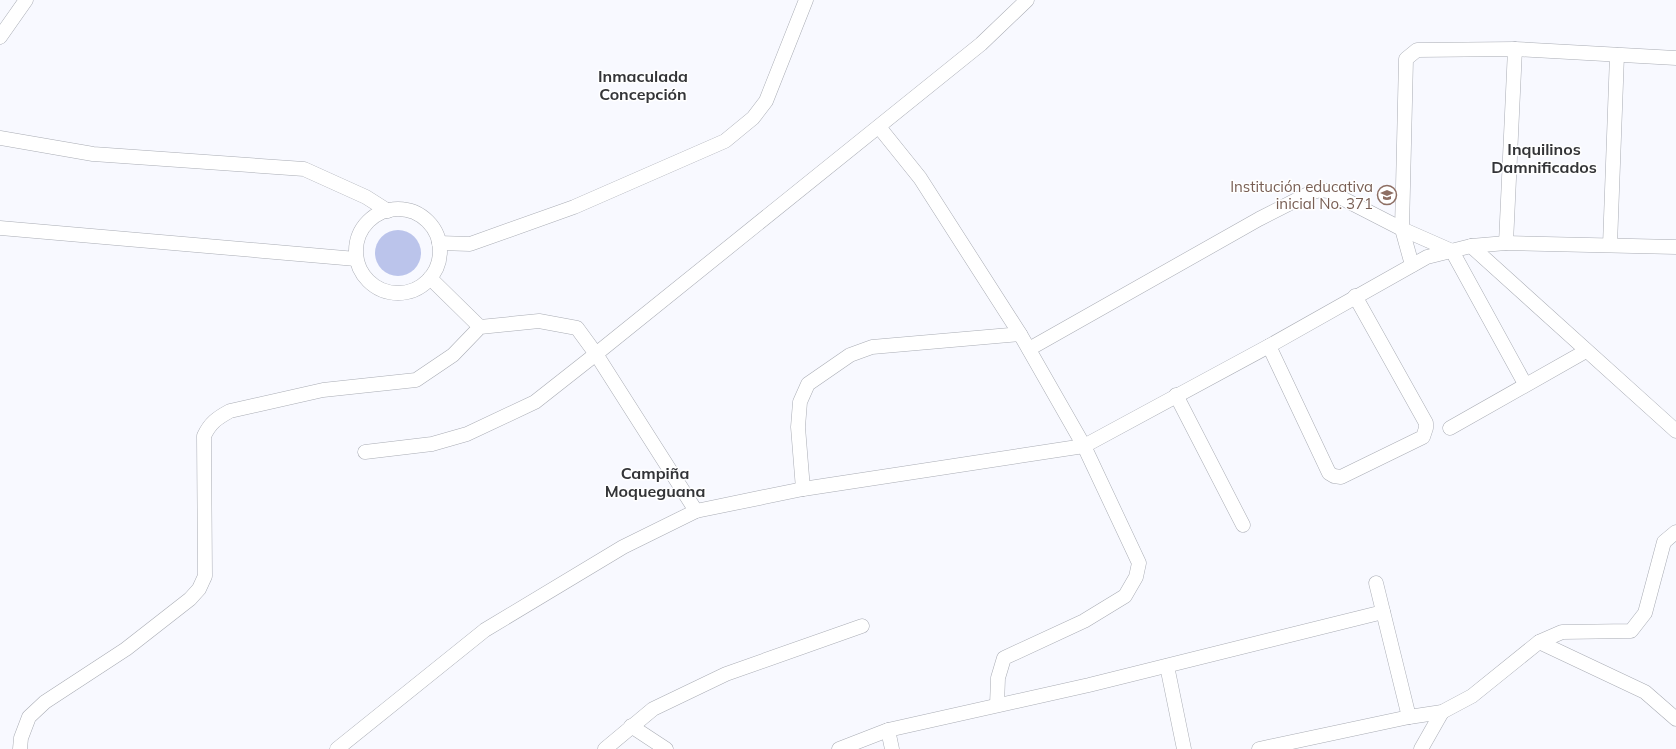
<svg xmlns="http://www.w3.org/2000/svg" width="1676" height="749" font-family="Mulish,sans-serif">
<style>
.green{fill:#bbc4eb}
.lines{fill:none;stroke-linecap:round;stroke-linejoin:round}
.minor-casing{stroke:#a9acb4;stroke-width:15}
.minor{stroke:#fff;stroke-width:14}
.labels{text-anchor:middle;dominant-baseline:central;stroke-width:3;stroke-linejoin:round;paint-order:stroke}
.education-label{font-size:15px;fill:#785e54;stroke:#fff;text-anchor:end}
.neighbourhood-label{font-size:16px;font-weight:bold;fill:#343538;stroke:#fff}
</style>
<rect width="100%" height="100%" fill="#f8f9ff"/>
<circle class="green" cx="398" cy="253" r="23"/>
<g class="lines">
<defs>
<g id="minor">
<polyline points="0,37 26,0"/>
<polyline points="879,127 920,178 1020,334 1084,446 1139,563 1136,577 1125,596 1084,621 1004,658 998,678 997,705"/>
<polyline points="0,138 93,154 304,169 366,197 388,211"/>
<circle cx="398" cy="251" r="42"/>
<polyline points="0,228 356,259"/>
<polyline points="439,243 470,244 574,207 725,141 753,118 766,101 806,0"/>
<polyline points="1506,243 1515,49"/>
<polyline points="1610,245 1617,55"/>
<polyline points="1471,246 1676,431"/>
<polyline points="1412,265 1402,229 1406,59 1417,50 1515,49 1676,58"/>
<polyline points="430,278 480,327"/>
<polyline points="1269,346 1329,473 1334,476 1341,477 1423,437 1426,428 1426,423 1355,296"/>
<polyline points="1029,349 1259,219 1310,193 1320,190 1328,191 1402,229 1452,251 1525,384"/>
<polyline points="1176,395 1243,525"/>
<polyline points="1450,428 1586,351"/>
<polyline points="365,452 432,444 467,434 535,402 596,354 981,44 1027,0"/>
<polyline points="803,489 798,427 800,402 808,384 850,355 872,347 1020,334"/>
<polyline points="1376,583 1409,717"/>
<polyline points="1539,642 1645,692 1676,719"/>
<polyline points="1167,666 1184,749"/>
<polyline points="631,726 666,749"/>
<polyline points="888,730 892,749"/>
<path d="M20 749 21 738 29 717 45 702 126 649 190 599 199 589 205 576 204 436C210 423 217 418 230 411L323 390 416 380 453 355 480 327 539 321 577 328 596 354 696 511"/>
<polyline points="337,749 485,630 623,547 696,511 803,489 1084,446 1269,346 1427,257 1471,246 1506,243 1676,247"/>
<polyline points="605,749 653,709 726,674 862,626"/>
<polyline points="839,749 888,730 1089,685 1383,612"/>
<polyline points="1259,749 1409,717 1442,712 1472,696 1539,642 1562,632 1631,631 1645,613 1664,542 1676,532"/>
<polyline points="1421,749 1442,712"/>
</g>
</defs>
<use href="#minor" class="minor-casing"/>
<use href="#minor" class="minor"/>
</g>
<defs>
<symbol id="school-ring" viewBox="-11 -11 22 22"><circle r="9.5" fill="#fff" stroke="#8d6e63" stroke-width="1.5"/><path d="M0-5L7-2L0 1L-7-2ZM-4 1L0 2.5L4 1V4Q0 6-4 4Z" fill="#8d6e63"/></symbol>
</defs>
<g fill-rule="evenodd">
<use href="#school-ring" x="1376" y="184" width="22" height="22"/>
</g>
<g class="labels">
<g class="education-label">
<text x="1373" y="186">Institución educativa<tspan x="1373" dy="17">inicial No. 371</tspan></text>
</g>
<g class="neighbourhood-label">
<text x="643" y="76">Inmaculada<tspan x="643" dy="18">Concepción</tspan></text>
<text x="1544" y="149">Inquilinos<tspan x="1544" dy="18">Damnificados</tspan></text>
<text x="655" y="473">Campiña<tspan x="655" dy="18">Moqueguana</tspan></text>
</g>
</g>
</svg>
